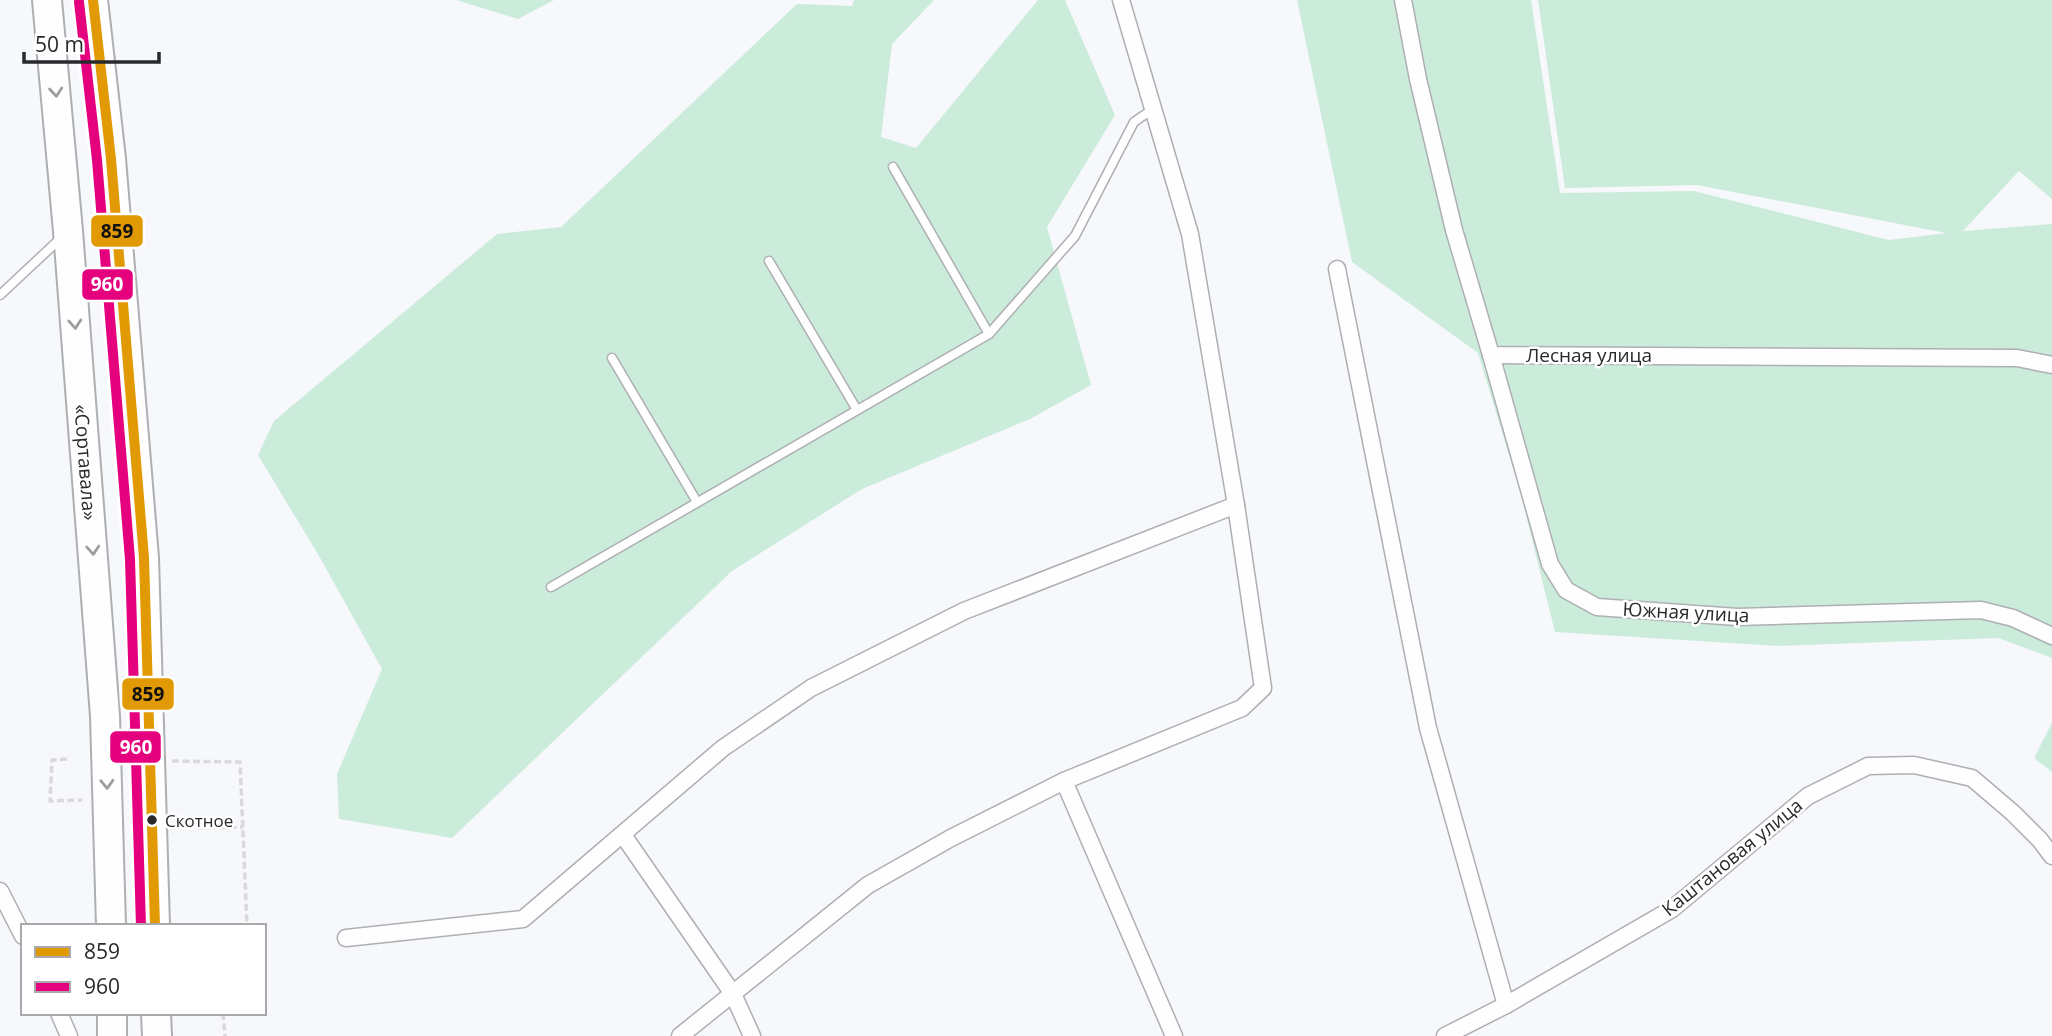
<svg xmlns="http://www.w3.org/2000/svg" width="2052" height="1036" font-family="'Open Sans',sans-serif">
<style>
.green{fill:#ccecdb}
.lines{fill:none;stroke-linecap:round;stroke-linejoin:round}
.lane-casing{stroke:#adafb2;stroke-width:11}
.street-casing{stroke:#adafb2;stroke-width:19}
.highway-casing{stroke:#adafb2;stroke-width:32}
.path{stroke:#d9d9db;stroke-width:3.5;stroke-dasharray:7 3.5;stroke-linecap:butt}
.lane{stroke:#fefefe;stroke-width:8}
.street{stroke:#fefefe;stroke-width:16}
.highway{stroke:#fefefe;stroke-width:28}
.bus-1-casing{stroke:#fff;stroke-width:16}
.bus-2-casing{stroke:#fff;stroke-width:16}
.bus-1{stroke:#e29a04;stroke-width:10}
.bus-2{stroke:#e5007d;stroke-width:10}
.oneway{stroke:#9d9ea0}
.bus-dot{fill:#27292c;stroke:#fff;stroke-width:2.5}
.labels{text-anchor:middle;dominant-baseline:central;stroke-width:5;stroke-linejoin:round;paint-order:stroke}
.bus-label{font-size:17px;fill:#27292c;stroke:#fff;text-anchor:start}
.street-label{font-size:19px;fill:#27292c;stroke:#fff}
.line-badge{stroke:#fff;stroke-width:2.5}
.badge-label{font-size:19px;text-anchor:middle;font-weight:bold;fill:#fff}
.pale-badge-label{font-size:19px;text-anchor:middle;font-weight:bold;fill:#111}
</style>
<rect width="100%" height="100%" fill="#f6f8fb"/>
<g class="green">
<polygon points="456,0 554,0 518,19"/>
<polygon points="854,0 934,0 892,44 881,137 916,148 1038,0 1065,0 1115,115 1047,227 1091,385 1030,419 862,489 732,571 452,838 339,819 337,774 382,669 319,556 258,455 274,421 497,234 561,227 797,4 852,6"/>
<polygon points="1297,0 1531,0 1560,193 1694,191 1889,240 1946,233 1697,185 1565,188 1538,0 2052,0 2052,199 2019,171 1963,231 2052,224 2052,658 1998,638 1778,646 1555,632 1521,495 1478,353 1352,262"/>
<polygon points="2052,723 2052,772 2034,758"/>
</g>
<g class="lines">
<defs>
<g id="lane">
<polyline points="893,167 989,334"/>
<polyline points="769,261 857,410"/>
<polyline points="0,295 62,237"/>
<polyline points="612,358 697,502"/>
<polyline points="551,587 989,334 1075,236 1134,122 1153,109"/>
</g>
<g id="street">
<polyline points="1121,0 1190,234 1236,505 1263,688 1242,708 1064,781 1174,1036"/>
<polyline points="1403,0 1418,79 1454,230 1491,355 2017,358 2052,365"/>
<polyline points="1337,269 1428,728 1506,1005"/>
<polyline points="1491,355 1550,564 1566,590 1597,607 1737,617 1981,610 2013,618 2052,636"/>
<polyline points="623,835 733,994 752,1036"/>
<polyline points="0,891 23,936"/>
<polyline points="346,938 523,919 723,748 811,688 964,611 1236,505"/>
<polyline points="59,1013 69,1036"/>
<polyline points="680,1036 868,885 951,838 1064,781"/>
<polyline points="1445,1036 1506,1005 1672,909 1808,796 1868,766 1914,765 1972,778 2013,813 2040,840 2052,856"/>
</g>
<g id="highway">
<path id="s1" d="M47 0 68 231 105 716 111 926"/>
<polyline points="93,0 111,159 144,558 155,926"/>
<polyline points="112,1013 112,1036"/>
<polyline points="156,1013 157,1036"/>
</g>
</defs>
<use href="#lane" class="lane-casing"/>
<use href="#street" class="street-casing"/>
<use href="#highway" class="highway-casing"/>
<g class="path">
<polyline points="67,759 52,760 50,801 82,800"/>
<polyline points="172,761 240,762 247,926"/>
<polyline points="198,828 243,827"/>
<polyline points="223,1013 225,1036"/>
</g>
<use href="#lane" class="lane"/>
<use href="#street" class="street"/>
<use href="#highway" class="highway"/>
<defs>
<polyline id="bus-1" points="93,0 111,159 144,558 155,926"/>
<polyline id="bus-2" points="79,2 97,160 130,559 141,926"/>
</defs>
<use href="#bus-1" class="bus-1-casing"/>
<use href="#bus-2" class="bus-2-casing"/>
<use href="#bus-1" class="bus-1"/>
<use href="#bus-2" class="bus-2"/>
</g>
<defs><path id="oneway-chevron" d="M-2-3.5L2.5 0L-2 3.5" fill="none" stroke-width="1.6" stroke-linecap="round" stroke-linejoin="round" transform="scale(1.75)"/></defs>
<g class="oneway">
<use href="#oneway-chevron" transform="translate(56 92) rotate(85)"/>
<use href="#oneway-chevron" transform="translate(75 324) rotate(86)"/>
<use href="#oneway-chevron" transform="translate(93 550) rotate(86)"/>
<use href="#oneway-chevron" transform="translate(107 784) rotate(88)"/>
</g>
<circle class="bus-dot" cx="152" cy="820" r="6"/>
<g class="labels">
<g class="bus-label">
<text x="165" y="820">Скотное</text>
</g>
<g class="street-label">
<text x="1589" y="355">Лесная улица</text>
<text stroke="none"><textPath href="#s1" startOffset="464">«Сортавала»</textPath></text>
<text transform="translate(1686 612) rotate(3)">Южная улица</text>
<text transform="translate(1732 857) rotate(-39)">Каштановая улица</text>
</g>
</g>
<g class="line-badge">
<rect x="90" y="214" width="54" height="34" rx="7" fill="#e29a04"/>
<rect x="81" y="268" width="53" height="33" rx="7" fill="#e5007d"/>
<rect x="121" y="677" width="54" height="34" rx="7" fill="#e29a04"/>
<rect x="109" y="730" width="53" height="34" rx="7" fill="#e5007d"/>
</g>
<g class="badge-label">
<text x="107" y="291">960</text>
<text x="136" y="754">960</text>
</g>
<g class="pale-badge-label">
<text x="117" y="238">859</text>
<text x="148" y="701">859</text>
</g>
<rect x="21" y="924" width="245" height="91" fill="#ffffff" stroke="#a9a9ab" stroke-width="2"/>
<rect x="35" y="947" width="35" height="10" fill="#e29a04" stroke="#a9a9ab" stroke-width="2"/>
<text x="84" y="959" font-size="21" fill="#27292c">859</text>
<rect x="35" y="982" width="35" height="10" fill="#e5007d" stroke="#a9a9ab" stroke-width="2"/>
<text x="84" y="994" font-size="21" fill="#27292c">960</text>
<path d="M24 52v10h135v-10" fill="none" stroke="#27292c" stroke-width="3.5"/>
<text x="35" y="52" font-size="21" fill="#27292c" stroke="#ffffff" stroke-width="5" paint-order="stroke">50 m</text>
</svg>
